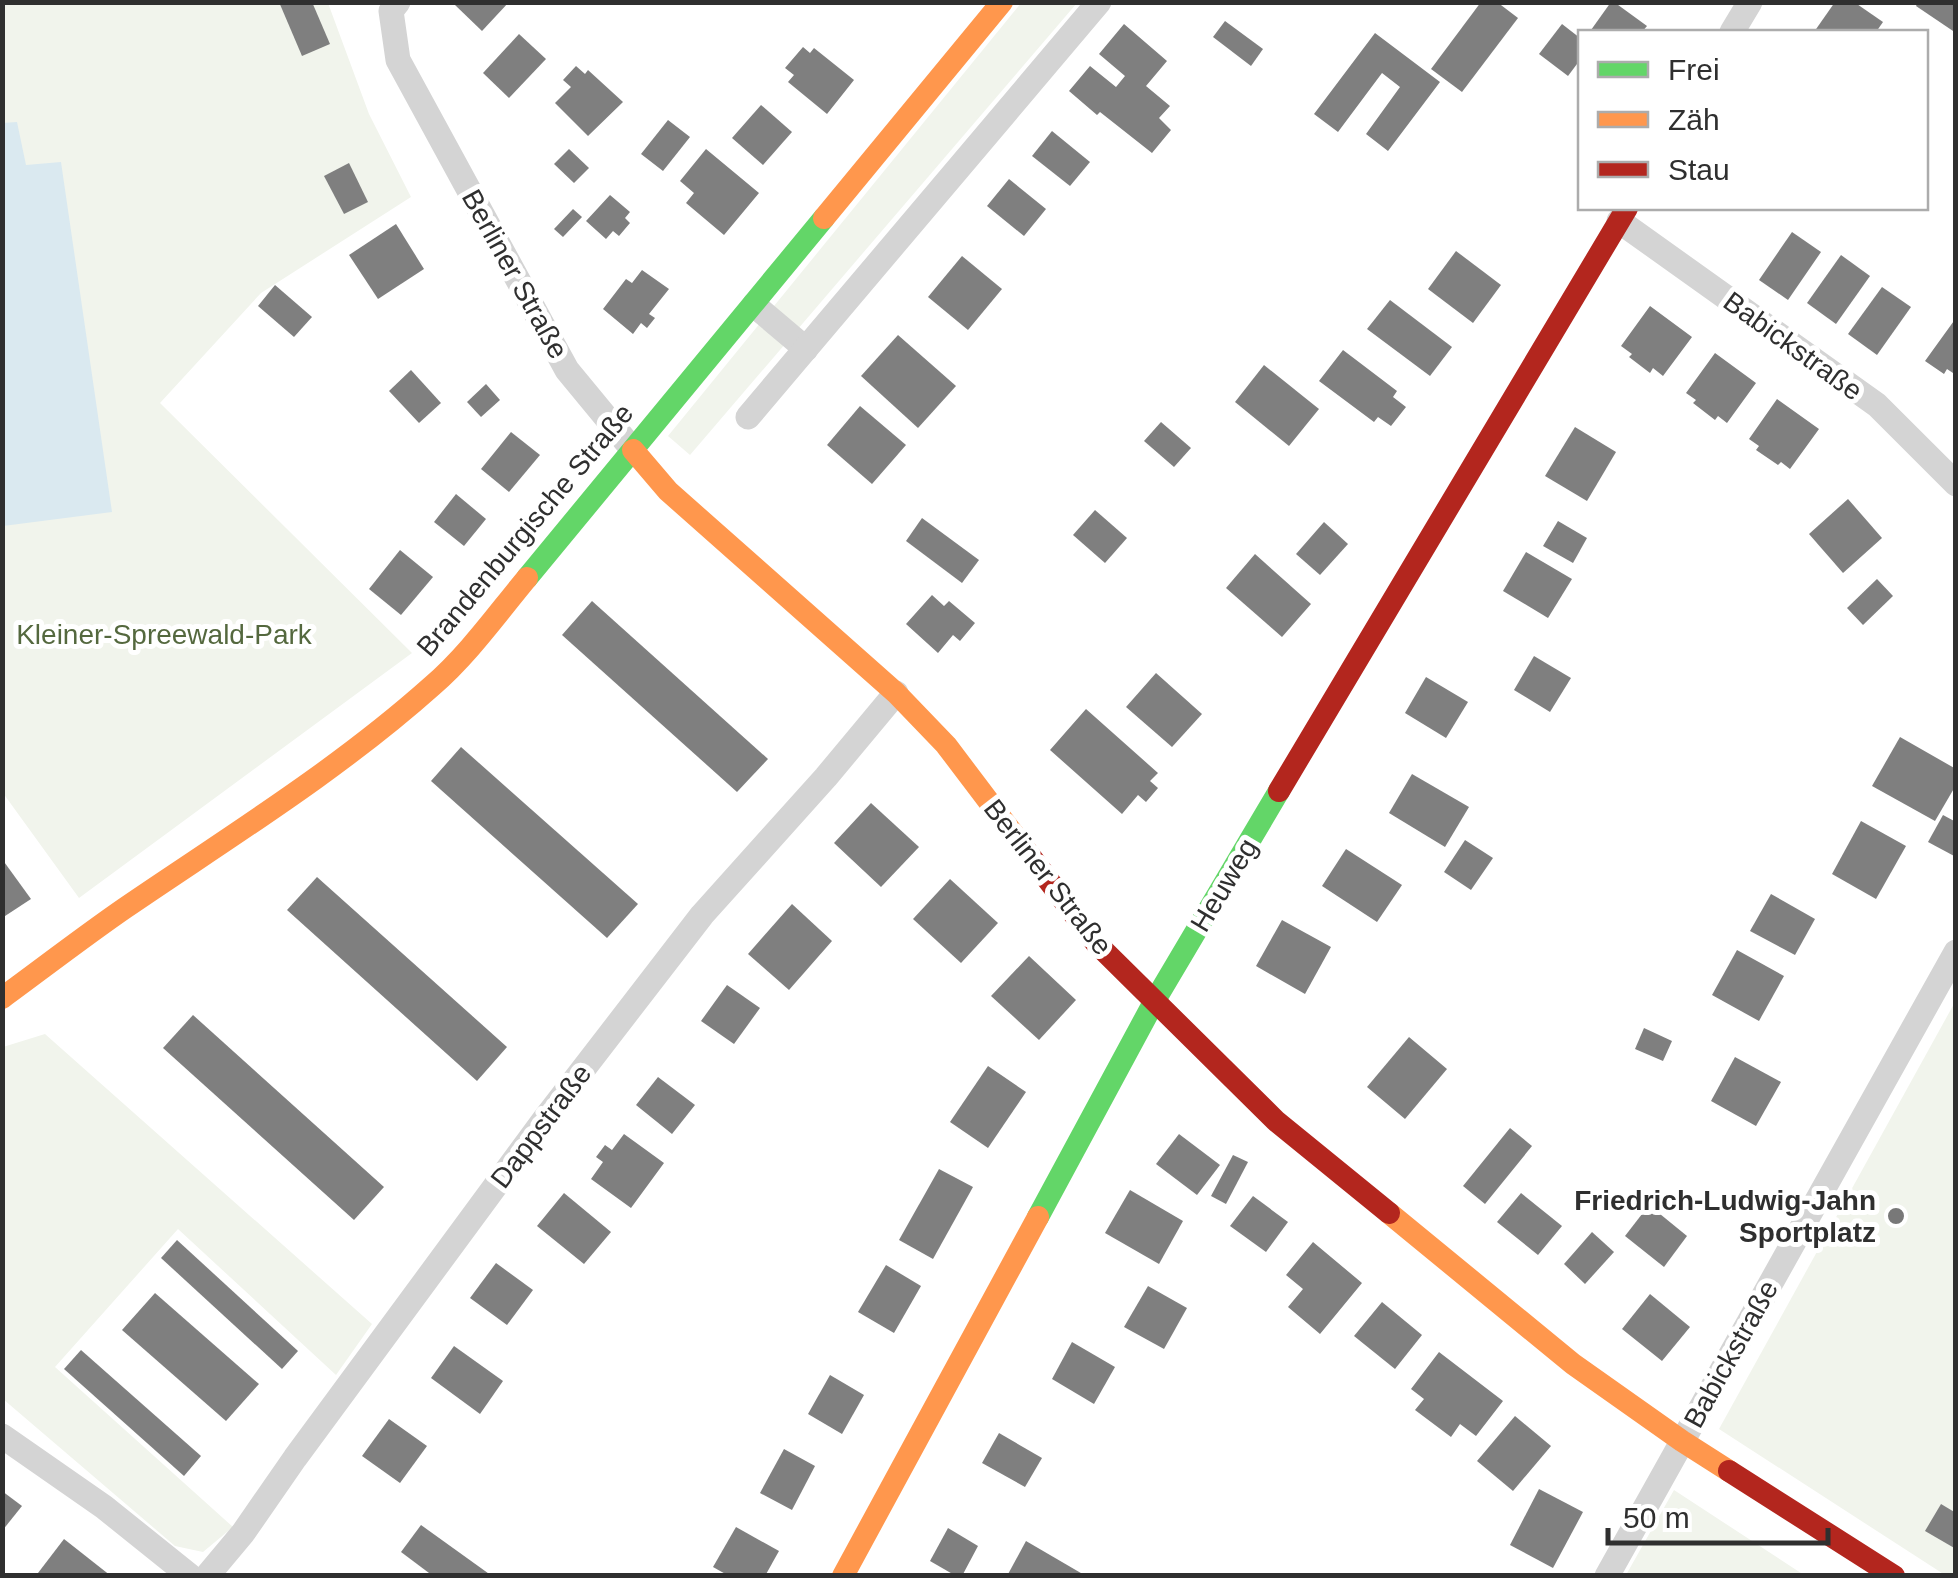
<svg xmlns="http://www.w3.org/2000/svg" width="1958" height="1578" font-family="Helvetica,sans-serif">
<style>
.green{fill:#f1f4ec}
.water{fill:#dae9f0}
.building{fill:#7f7f7f}
.lines{fill:none;stroke-linecap:round;stroke-linejoin:round}
.street{stroke:#d4d4d4;stroke-width:25}
.fast{stroke:#63d668;stroke-width:22}
.slow{stroke:#ff974d;stroke-width:22}
.jam{stroke:#b3261e;stroke-width:22}
.poi-dot{fill:#787878;stroke:#fff;stroke-width:4}
.labels{text-anchor:middle;dominant-baseline:central;stroke-width:10;stroke-linejoin:round;paint-order:stroke}
.street-label{font-size:28px;fill:#2f2f2f;stroke:#fff}
.park-label{font-size:28px;fill:#54683e;stroke:#fff}
.poi-label{font-size:28px;font-weight:bold;fill:#2f2f2f;stroke:#fff;text-anchor:end}
</style>
<rect width="100%" height="100%" fill="#fff"/>
<g class="green">
<polygon points="2,3 328,3 369,114 411,197 261,293 160,403 412,653 79,898 3,793"/>
<polygon points="1021,3 1077,3 690,455 668,436"/>
<polygon points="1955,1002 1955,1575 1945,1575 1719,1429"/>
<polygon points="45,1034 372,1324 336,1375 178,1229 55,1367 233,1527 203,1552 175,1546 3,1399 3,1047"/>
<polygon points="1674,1490 1804,1575 1805,1575 1626,1575"/>
</g>
<polygon class="water" points="17,122 26,165 61,162 112,512 3,526 2,123"/>
<g class="building">
<polygon points="279,2 312,2 330,44 302,56"/>
<polygon points="458,2 509,2 482,31 455,5"/>
<polygon points="1481,2 1497,2 1518,18 1462,92 1431,69"/>
<polygon points="1611,2 1614,2 1647,26 1642,32 1595,32 1591,30"/>
<polygon points="1835,2 1854,2 1883,22 1876,32 1814,32"/>
<polygon points="1918,2 1956,2 1956,33 1916,6"/>
<polygon points="1225,21 1263,49 1251,66 1213,37"/>
<polygon points="1124,24 1167,61 1146,86 1170,106 1159,118 1171,130 1152,153 1100,112 1097,115 1069,91 1090,66 1116,87 1125,76 1099,54"/>
<polygon points="1562,24 1580,38 1580,60 1568,76 1539,54"/>
<polygon points="1375,33 1440,82 1388,151 1366,134 1400,87 1382,73 1338,132 1314,114"/>
<polygon points="519,34 546,59 509,98 483,73"/>
<polygon points="803,47 810,53 814,48 854,80 827,114 788,82 794,75 785,68"/>
<polygon points="576,66 585,74 588,70 623,102 588,136 555,103 571,87 563,80"/>
<polygon points="761,105 792,132 763,165 732,138"/>
<polygon points="668,120 690,137 663,171 641,154"/>
<polygon points="1052,131 1090,162 1070,186 1032,156"/>
<polygon points="569,149 589,168 574,183 554,164"/>
<polygon points="706,149 759,193 724,235 686,203 694,193 680,181"/>
<polygon points="349,163 368,202 344,214 324,176"/>
<polygon points="1009,179 1046,209 1024,236 987,206"/>
<polygon points="610,195 630,212 625,218 630,223 619,236 613,231 606,239 586,221"/>
<polygon points="573,209 582,217 563,237 554,229"/>
<polygon points="396,224 424,269 378,299 349,255"/>
<polygon points="1792,232 1821,252 1788,300 1759,280"/>
<polygon points="1456,251 1501,285 1473,323 1428,289"/>
<polygon points="1841,255 1870,276 1836,324 1807,303"/>
<polygon points="962,256 1002,289 968,330 928,297"/>
<polygon points="642,270 669,289 649,314 655,318 647,328 641,323 633,334 603,309 626,279 632,283"/>
<polygon points="275,285 312,317 294,337 258,306"/>
<polygon points="1882,287 1911,307 1877,355 1848,334"/>
<polygon points="1390,300 1452,347 1430,376 1367,329"/>
<polygon points="1650,306 1692,337 1663,376 1653,368 1650,373 1629,357 1632,354 1621,346"/>
<polygon points="1956,318 1956,375 1947,369 1944,374 1925,361"/>
<polygon points="898,335 956,386 918,428 861,376"/>
<polygon points="1343,350 1397,391 1393,397 1406,407 1391,426 1378,417 1374,422 1319,381"/>
<polygon points="1715,353 1756,383 1727,423 1718,416 1715,420 1693,403 1696,400 1686,393"/>
<polygon points="1264,365 1319,409 1289,446 1235,402"/>
<polygon points="411,370 441,403 419,423 389,391"/>
<polygon points="486,384 500,400 481,417 467,402"/>
<polygon points="1777,399 1819,429 1790,469 1781,462 1778,465 1756,450 1759,446 1749,439"/>
<polygon points="860,406 906,445 872,484 827,445"/>
<polygon points="1161,422 1191,448 1174,467 1144,441"/>
<polygon points="1575,427 1616,452 1587,501 1545,476"/>
<polygon points="511,432 540,455 509,492 481,469"/>
<polygon points="456,494 486,519 464,546 434,522"/>
<polygon points="1848,499 1882,538 1843,573 1809,534"/>
<polygon points="1095,510 1127,538 1105,563 1073,535"/>
<polygon points="922,518 979,560 962,583 906,541"/>
<polygon points="1558,521 1587,538 1573,563 1543,546"/>
<polygon points="1324,522 1348,544 1320,575 1296,554"/>
<polygon points="400,550 433,577 401,615 369,589"/>
<polygon points="1526,552 1572,579 1548,618 1503,591"/>
<polygon points="1255,554 1311,604 1282,637 1226,588"/>
<polygon points="1877,579 1893,596 1863,625 1847,608"/>
<polygon points="932,595 944,606 949,601 975,623 960,641 953,635 938,653 906,624"/>
<polygon points="592,601 768,759 737,792 562,635"/>
<polygon points="1534,656 1571,678 1550,712 1514,690"/>
<polygon points="1156,673 1202,714 1172,747 1126,707"/>
<polygon points="1426,677 1468,702 1446,738 1405,713"/>
<polygon points="1086,709 1158,773 1150,781 1158,788 1146,802 1138,795 1122,814 1050,750"/>
<polygon points="1900,737 1956,769 1956,785 1935,821 1872,786"/>
<polygon points="461,747 638,904 607,938 431,781"/>
<polygon points="1412,774 1469,807 1445,847 1389,813"/>
<polygon points="871,803 919,847 881,887 834,843"/>
<polygon points="1943,815 1956,822 1956,857 1928,842"/>
<polygon points="1861,821 1906,846 1876,899 1832,874"/>
<polygon points="1465,840 1493,858 1471,890 1444,872"/>
<polygon points="1346,849 1402,885 1377,922 1322,886"/>
<polygon points="2,859 31,899 2,918"/>
<polygon points="317,877 507,1047 477,1081 287,910"/>
<polygon points="950,879 998,923 961,963 913,919"/>
<polygon points="1771,894 1815,919 1795,955 1750,931"/>
<polygon points="792,904 832,941 789,990 748,954"/>
<polygon points="1282,920 1331,947 1305,994 1256,966"/>
<polygon points="1737,950 1784,976 1759,1021 1712,995"/>
<polygon points="1029,956 1076,1000 1039,1040 991,996"/>
<polygon points="727,985 760,1008 734,1044 701,1021"/>
<polygon points="193,1015 384,1187 354,1220 163,1048"/>
<polygon points="1644,1028 1672,1041 1663,1061 1635,1049"/>
<polygon points="1409,1037 1447,1069 1405,1119 1367,1087"/>
<polygon points="1735,1057 1781,1082 1756,1126 1711,1101"/>
<polygon points="988,1066 1026,1092 988,1148 950,1122"/>
<polygon points="658,1077 695,1105 672,1134 636,1105"/>
<polygon points="1510,1128 1532,1146 1485,1204 1463,1186"/>
<polygon points="624,1134 664,1163 631,1208 591,1179 603,1162 596,1157 605,1145 612,1150"/>
<polygon points="1179,1134 1220,1165 1197,1195 1156,1164"/>
<polygon points="1233,1155 1248,1162 1226,1204 1211,1196"/>
<polygon points="939,1169 973,1187 933,1259 899,1240"/>
<polygon points="1130,1190 1183,1221 1159,1264 1105,1233"/>
<polygon points="564,1193 611,1232 584,1264 537,1226"/>
<polygon points="1521,1193 1562,1226 1538,1255 1497,1222"/>
<polygon points="1253,1196 1288,1222 1266,1252 1230,1226"/>
<polygon points="1649,1205 1687,1236 1664,1267 1625,1236"/>
<polygon points="1592,1232 1614,1252 1585,1284 1564,1264"/>
<polygon points="177,1240 298,1351 282,1369 161,1258"/>
<polygon points="1313,1242 1362,1283 1320,1334 1288,1307 1303,1289 1286,1275"/>
<polygon points="496,1263 533,1290 507,1325 470,1298"/>
<polygon points="886,1265 921,1286 894,1333 858,1312"/>
<polygon points="1148,1286 1187,1308 1164,1349 1124,1327"/>
<polygon points="155,1293 259,1384 226,1421 122,1330"/>
<polygon points="1650,1294 1690,1327 1662,1361 1622,1329"/>
<polygon points="1382,1302 1422,1335 1395,1369 1354,1336"/>
<polygon points="1072,1342 1115,1367 1094,1404 1052,1379"/>
<polygon points="454,1346 503,1381 480,1414 431,1378"/>
<polygon points="81,1350 201,1456 184,1476 64,1369"/>
<polygon points="1439,1352 1503,1401 1476,1436 1460,1424 1451,1437 1415,1410 1424,1399 1411,1389"/>
<polygon points="830,1375 864,1395 842,1434 808,1414"/>
<polygon points="1515,1416 1551,1446 1513,1491 1477,1461"/>
<polygon points="389,1419 427,1446 400,1483 362,1456"/>
<polygon points="999,1433 1042,1458 1025,1487 982,1463"/>
<polygon points="784,1449 815,1466 792,1510 760,1493"/>
<polygon points="1539,1489 1583,1512 1553,1568 1510,1545"/>
<polygon points="2,1491 22,1506 2,1531"/>
<polygon points="1941,1504 1956,1513 1956,1549 1925,1531"/>
<polygon points="421,1525 492,1576 433,1576 401,1552"/>
<polygon points="736,1527 779,1551 765,1576 729,1576 713,1567"/>
<polygon points="948,1528 978,1546 962,1576 956,1576 930,1561"/>
<polygon points="64,1539 111,1576 41,1576 38,1573"/>
<polygon points="1026,1541 1086,1576 1007,1576"/>
</g>
<g class="lines">
<g class="street">
<polyline points="398,2 391,11 398,60 567,370 633,450"/>
<polyline points="1732,32 1750,2"/>
<polyline points="1619,221 1877,405 1956,484"/>
<polyline points="754,305 806,349"/>
<polyline points="748,417 1099,2"/>
<polyline points="2,1436 104,1507 190,1576"/>
<polyline points="207,1576 243,1533 295,1458 544,1120 702,915 826,777 896,693"/>
<polyline points="1607,1576 1956,952"/>
</g>
<g class="fast">
<polyline points="527,578 824,218"/>
<polyline points="1038,1217 1154,1002 1279,791"/>
</g>
<g class="slow">
<polyline points="824,218 1002,2"/>
<polyline points="633,450 668,491 896,693 946,745 1027,852"/>
<path d="M2 998C43 968 83 937 125 908 229 837 338 770 432 686 468 655 497 614 527 578"/>
<polyline points="1389,1213 1573,1364 1682,1441 1729,1471"/>
<polyline points="843,1576 1038,1217"/>
</g>
<g class="jam">
<polyline points="1279,791 1627,208"/>
<polyline points="1027,852 1096,943 1276,1121 1389,1213"/>
<polyline points="1729,1471 1894,1576"/>
</g>
</g>
<circle class="poi-dot" cx="1896" cy="1216" r="10"/>
<g class="labels">
<g class="street-label">
<text transform="translate(515 274) rotate(61)">Berliner Straße</text>
<text transform="translate(1793 346) rotate(36)">Babickstraße</text>
<text transform="translate(525 530) rotate(-50)">Brandenburgische Straße</text>
<text transform="translate(1048 877) rotate(52)">Berliner Straße</text>
<text transform="translate(1224 885) rotate(-59)">Heuweg</text>
<text transform="translate(541 1126) rotate(-53)">Dappstraße</text>
<text transform="translate(1731 1354) rotate(-61)">Babickstraße</text>
</g>
<g class="park-label">
<text x="164" y="634">Kleiner-Spreewald-Park</text>
</g>
<g class="poi-label">
<text x="1876" y="1200">Friedrich-Ludwig-Jahn<tspan x="1876" dy="32">Sportplatz</tspan></text>
</g>
</g>
<rect width="1958" height="1578" fill="none" stroke="#2f2f2f" stroke-width="10"/>
<rect x="1578" y="30" width="350" height="180" fill="#ffffff" stroke="#acacac" stroke-width="2.5"/>
<rect x="1598" y="62" width="50" height="15" fill="#63d668" stroke="#acacac" stroke-width="2.5"/>
<text x="1668" y="80" font-size="30" fill="#2f2f2f">Frei</text>
<rect x="1598" y="112" width="50" height="15" fill="#ff974d" stroke="#acacac" stroke-width="2.5"/>
<text x="1668" y="130" font-size="30" fill="#2f2f2f">Zäh</text>
<rect x="1598" y="162" width="50" height="15" fill="#b3261e" stroke="#acacac" stroke-width="2.5"/>
<text x="1668" y="180" font-size="30" fill="#2f2f2f">Stau</text>
<path d="M1608 1528v15h220v-15" fill="none" stroke="#2f2f2f" stroke-width="5"/>
<text x="1623" y="1528" font-size="30" fill="#2f2f2f" stroke="#ffffff" stroke-width="8" paint-order="stroke">50 m</text>
</svg>
